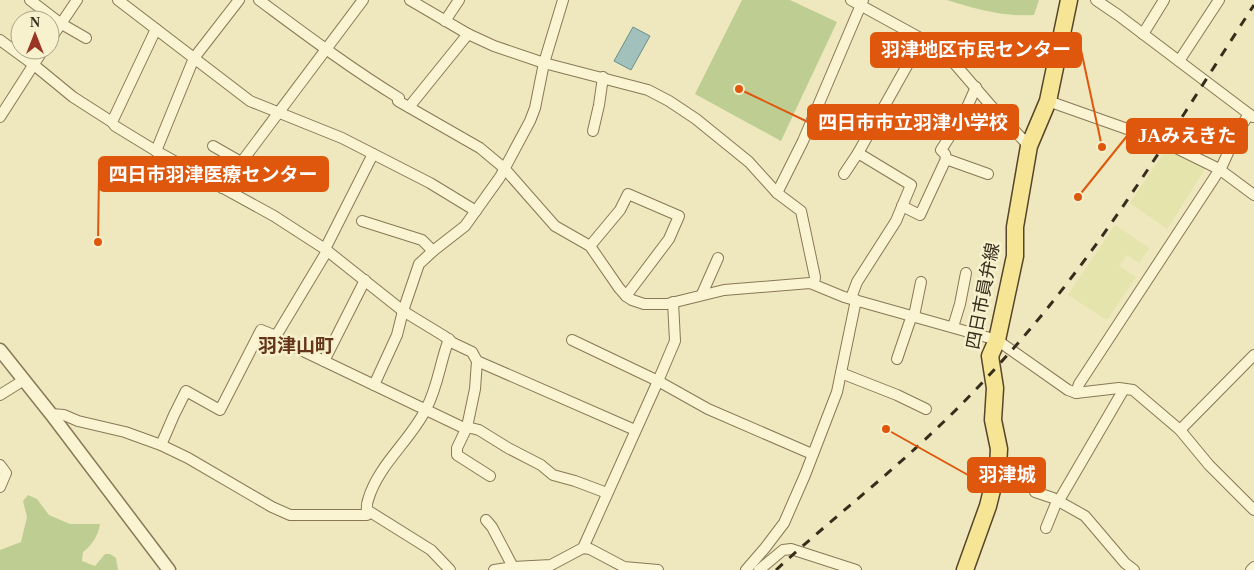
<svg xmlns="http://www.w3.org/2000/svg" width="1254" height="570" font-family="'Times New Roman','Noto Sans JP',serif">
<style>
.farmland{fill:#e5e4ac}
.green{fill:#bece92}
.water{fill:#a2c1bc;stroke:#698f8b}
.lines{fill:none;stroke-linecap:round;stroke-linejoin:round}
.minor-casing{stroke:#887856;stroke-width:12}
.tertiary-casing{stroke:#887856;stroke-width:15}
.primary-casing{stroke:#56452b;stroke-width:19}
.minor{stroke:#faf4d2;stroke-width:10}
.tertiary{stroke:#faf4d2;stroke-width:12}
.primary{stroke:#f5e594;stroke-width:16}
.rail{stroke:#372d1c;stroke-width:3;stroke-dasharray:9 9;stroke-linecap:butt}
.labels{text-anchor:middle;dominant-baseline:central;stroke-width:5;stroke-linejoin:round;paint-order:stroke}
.street-label{font-size:18px;fill:#372d1c;stroke:#f7f1ce}
.neighbourhood-label{font-size:19px;font-weight:bold;fill:#653519;stroke:#f7f1ce}
.leader{fill:none;stroke:#df570d;stroke-width:2}
.callout-dot{fill:#df570d;stroke:#f7f1ce;stroke-width:2}
.callout{fill:#df570d;stroke:#df570d;stroke-width:2}
.callout-label{font-size:19px;text-anchor:middle;font-weight:bold;fill:#fff}
</style>
<rect width="100%" height="100%" fill="#efe8be"/>
<g class="farmland">
<polygon points="1167,148 1207,166 1167,229 1130,203"/>
<polygon points="1115,225 1149,248 1139,263 1127,255 1119,266 1136,277 1107,320 1068,295"/>
</g>
<g class="green">
<polygon points="742,0 790,0 837,22 781,141 695,94"/>
<path d="M947 0H1039L1034 15C1004 17 975 9 947 0Z"/>
<path d="M28 495 37 499 49 515 70 524H100C99 535 91 546 83 552L82 561 95 566 105 554H110L116 558 118 570H0V550L21 542 27 517 23 501Z"/>
</g>
<polygon class="water" points="633,27 650,36 631,70 614,61"/>
<g class="lines">
<defs>
<g id="minor">
<polyline points="30,0 60,23 86,38"/>
<polyline points="118,0 250,101 342,138 430,183 476,211"/>
<path d="M259 0C305 34 350 68 399 98L398 101 480 148 504 168 555 226 590 246 619 288 626 296 632 300 644 304H667L724 290 810 283 844 297 997 340 1068 390 1076 393 1119 388 1133 390 1180 430 1209 465 1254 510"/>
<polyline points="410,0 468,34 494,46 544,63 648,90 669,101 696,119 749,162 777,193 801,211 815,277 814,284"/>
<polyline points="851,0 922,39 948,56 992,107 1029,146"/>
<polyline points="1096,0 1118,15 1253,117"/>
<polyline points="445,21 459,0"/>
<polyline points="1143,34 1164,0"/>
<polyline points="0,40 34,65 73,97 112,122 115,126 156,151 274,216 325,249 403,311 444,336 453,343 472,352 477,361 635,430"/>
<polyline points="50,40 77,0"/>
<polyline points="1179,61 1219,0"/>
<polyline points="1048,101 1164,142 1219,169 1254,195"/>
<polyline points="409,107 468,34"/>
<polyline points="0,117 43,50"/>
<polyline points="112,122 156,29"/>
<polyline points="593,131 599,105 603,77"/>
<polyline points="213,146 241,162"/>
<polyline points="156,151 194,58 239,0"/>
<polyline points="946,159 945,154 941,150 964,114 976,87"/>
<polyline points="844,174 858,153 922,39"/>
<polyline points="222,188 363,0"/>
<polyline points="777,193 803,141 863,0"/>
<polyline points="902,206 920,215 946,159 988,174"/>
<polyline points="362,221 422,240 433,251"/>
<polyline points="590,246 620,210 628,194 679,216 669,239 626,296"/>
<polyline points="325,249 373,154"/>
<polyline points="702,294 718,258"/>
<polyline points="851,298 857,282 896,221 911,185 858,153"/>
<polyline points="914,316 921,282"/>
<polyline points="953,327 960,304 966,273"/>
<polyline points="276,336 280,340 466,429"/>
<polyline points="572,340 658,381 675,341 673,302"/>
<polyline points="897,359 912,315"/>
<polyline points="324,361 365,280"/>
<polyline points="841,373 897,395 926,409"/>
<polyline points="374,385 397,335 403,311 419,264 433,251 465,226 500,177 530,121 535,108 544,63 563,0"/>
<polyline points="1076,393 1079,384 1222,166 1237,133 1249,114"/>
<polyline points="0,395 24,380"/>
<path d="M51 414 64 415 78 421 125 432 161 445 188 458 272 507 290 515H367C367 510 366 505 368 500 378 465 410 441 426 409 438 387 440 362 449 339"/>
<polyline points="467,427 475,389 477,361"/>
<polyline points="1180,430 1254,355"/>
<polyline points="161,445 174,415 186,391 220,410 261,330 276,336 327,251"/>
<polyline points="0,465 6,473 0,487"/>
<polyline points="490,476 457,455 457,448 467,427 479,430 508,448 541,465 553,475 575,481 607,493"/>
<polyline points="1035,492 1053,498 1085,516 1125,563 1134,570"/>
<polyline points="367,510 431,550 450,570"/>
<polyline points="486,520 492,527 513,567"/>
<polyline points="1046,528 1057,501 1061,497 1124,389"/>
<polyline points="583,548 658,381 708,409 812,454"/>
<polyline points="494,570 513,567 551,565 583,548 590,549 624,567 658,570"/>
<polyline points="746,570 765,548 784,523 805,475 837,392 856,300"/>
<polyline points="759,570 783,550 791,549 856,570"/>
<polyline points="1251,570 1254,567"/>
</g>
<polyline id="tertiary" points="0,350 51,414 169,570"/>
<polyline id="primary" points="965,570 988,506 998,466 999,449 993,420 995,388 990,356 997,340 1015,256 1015,227 1029,146 1048,101 1069,0"/>
</defs>
<use href="#minor" class="minor-casing"/>
<use href="#tertiary" class="tertiary-casing"/>
<use href="#primary" class="primary-casing"/>
<use href="#minor" class="minor"/>
<use href="#tertiary" class="tertiary"/>
<use href="#primary" class="primary"/>
<path class="rail" d="M776 570C828 522 884 479 935 430 962 405 987 378 1011 351 1105 246 1177 123 1254 5"/>
</g>
<g class="labels">
<g class="street-label">
<text transform="translate(983 296) rotate(-79)">四日市員弁線</text>
</g>
<g class="neighbourhood-label">
<text x="296" y="345">羽津山町</text>
</g>
</g>
<path class="leader" d="M1102 147L1081 50M739 89L808 122M1078 197L1127 136M98 242L99 174M886 429L968 475"/>
<g class="callout-dot">
<circle cx="1102" cy="147" r="5"/>
<circle cx="739" cy="89" r="5"/>
<circle cx="1078" cy="197" r="5"/>
<circle cx="98" cy="242" r="5"/>
<circle cx="886" cy="429" r="5"/>
</g>
<g class="callout">
<rect x="871" y="33" width="210" height="34" rx="5"/>
<rect x="808" y="105" width="210" height="34" rx="5"/>
<rect x="1127" y="119" width="120" height="34" rx="5"/>
<rect x="99" y="157" width="229" height="34" rx="5"/>
<rect x="968" y="458" width="77" height="34" rx="5"/>
</g>
<g class="callout-label">
<text x="976" y="56">羽津地区市民センター</text>
<text x="913" y="129">四日市市立羽津小学校</text>
<text x="1187" y="142">JAみえきた</text>
<text x="213" y="181">四日市羽津医療センター</text>
<text x="1007" y="481">羽津城</text>
</g>
<g transform="translate(35 35)"><circle r="24" fill="#f7f1ce" stroke="#aaa387"/>
<path d="M0-4L9 19L0 12L-9 19Z" fill="#9a3524"/>
<text y="-8" font-size="14" font-weight="bold" text-anchor="middle" fill="#372d1c">N</text>
</g>
</svg>
